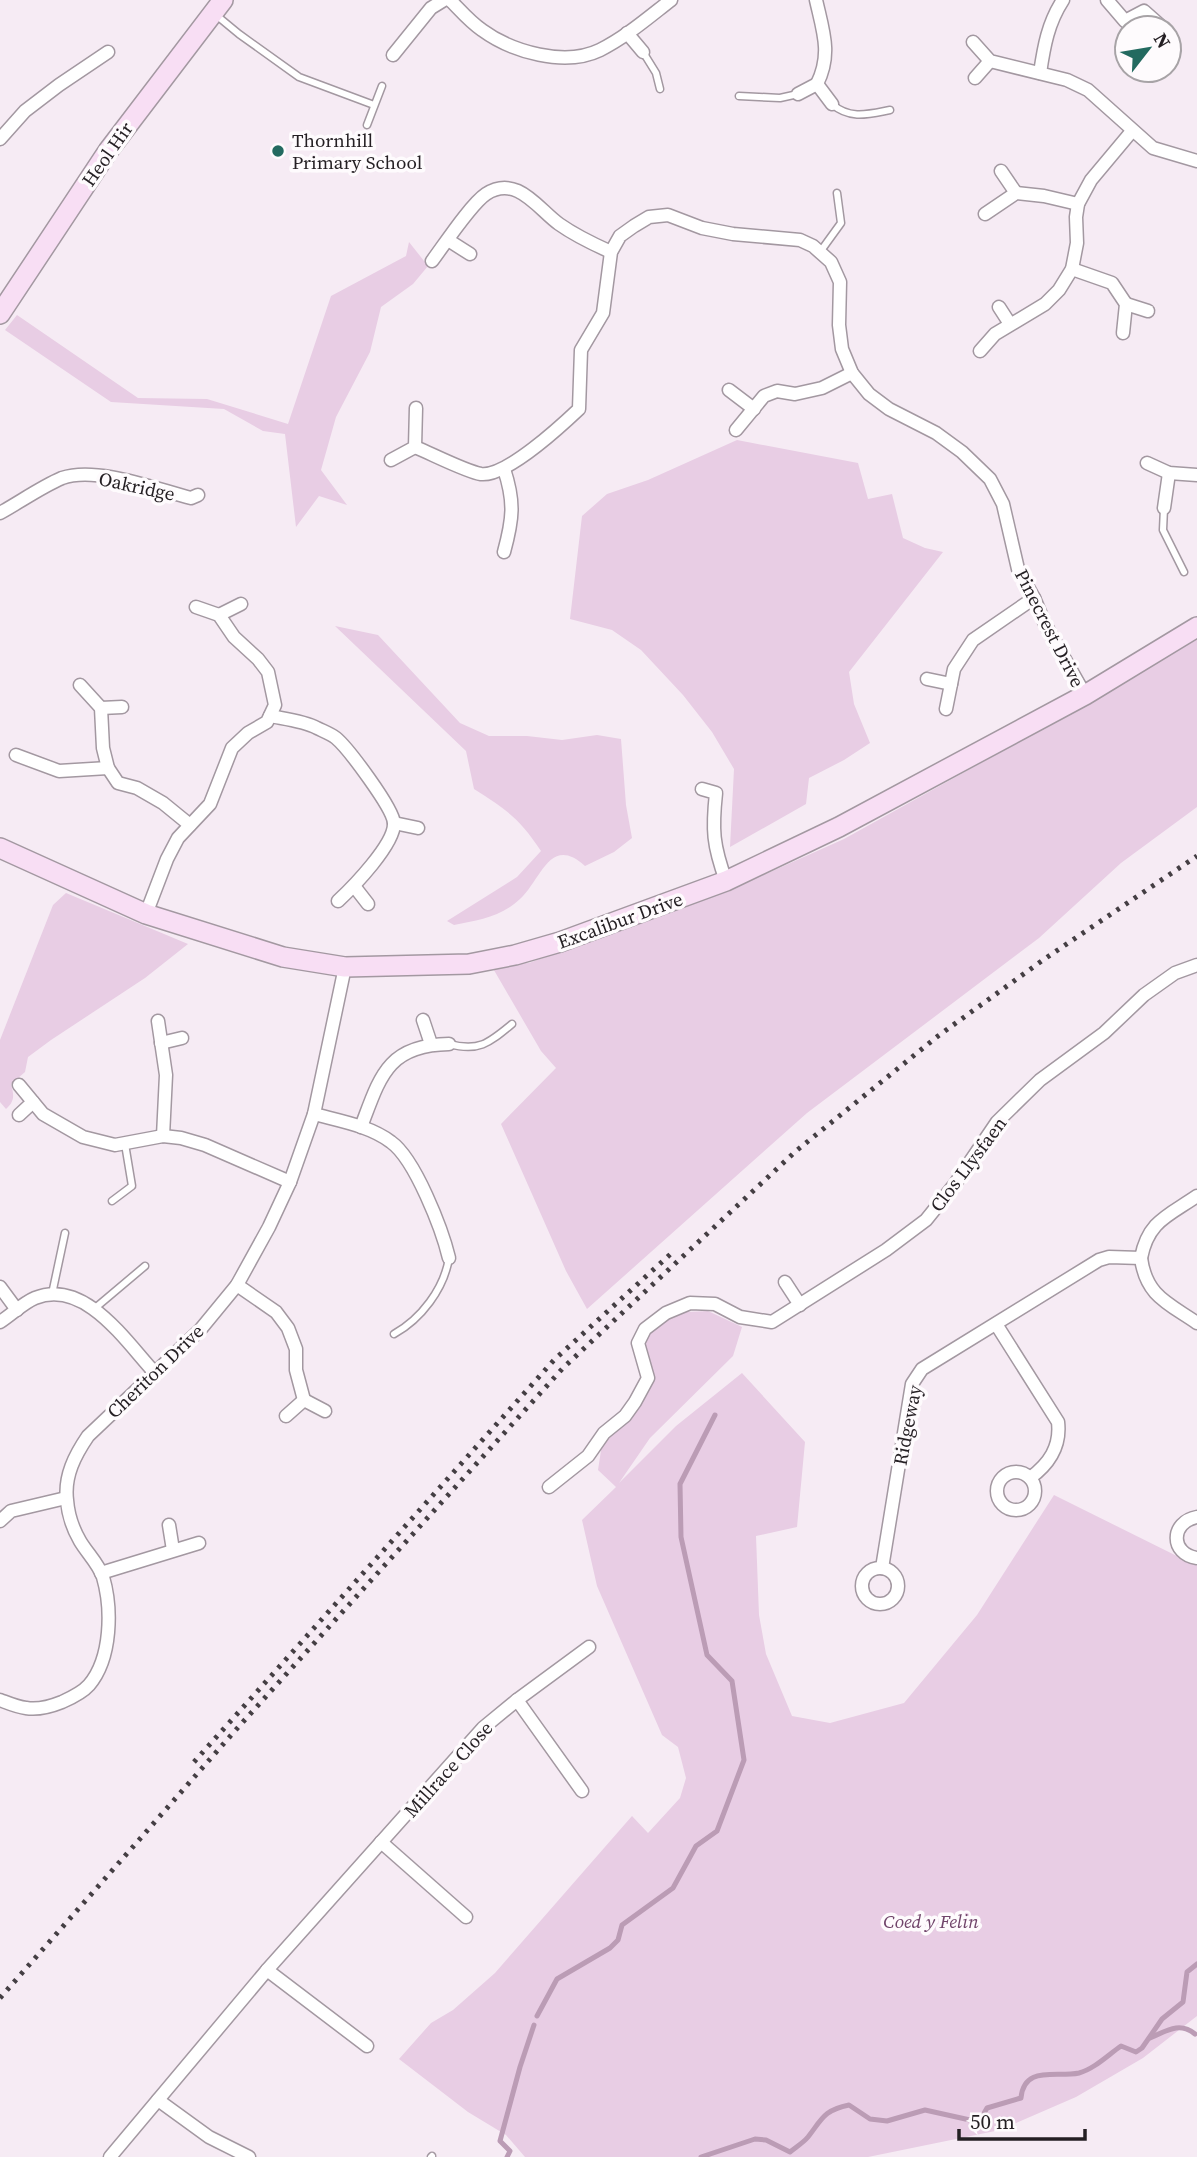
<svg xmlns="http://www.w3.org/2000/svg" width="1197" height="2157" font-family="'Source Serif 4',serif">
<style>
.green{fill:#e8cde4}
.lines{fill:none;stroke-linecap:round;stroke-linejoin:round}
.stream{stroke:#bb9cb5;stroke-width:5}
.lane-casing{stroke:#a398a1;stroke-width:9}
.street-casing{stroke:#a398a1;stroke-width:15}
.secondary-casing{stroke:#a398a1;stroke-width:22}
.lane{stroke:#fff;stroke-width:6}
.street{stroke:#fff;stroke-width:12}
.secondary{stroke:#f8def4;stroke-width:19}
.rail{stroke:#443e43;stroke-width:5;stroke-dasharray:3.5 7;stroke-linecap:butt}
.poi-dot{fill:#236a60;stroke:#fefbfd;stroke-width:2.5}
.labels{text-anchor:middle;dominant-baseline:central;stroke-width:7;stroke-linejoin:round;paint-order:stroke}
.poi-label{font-size:19px;fill:#241f23;stroke:#fefbfd;text-anchor:start}
.street-label{font-size:19px;fill:#241f23;stroke:#fefbfd}
.park-label{font-size:19px;font-style:italic;fill:#70446a;stroke:#fefbfd}
</style>
<rect width="100%" height="100%" fill="#f6ebf4"/>
<g class="green">
<polygon points="409,242 428,266 413,284 381,307 370,352 336,417 321,470 347,505 319,496 296,527 285,434 263,431 224,409 111,402 5,330 17,315 138,398 207,399 288,424 331,296 406,256"/>
<polygon points="737,440 858,463 868,499 892,494 903,538 925,548 943,552 849,672 854,704 870,743 844,760 809,778 806,804 730,847 734,769 712,732 683,695 641,650 612,630 570,619 582,516 607,494 648,480"/>
<path d="M335 626 378 635 460 723 489 736H527L562 740 597 735 621 739 626 805 632 838 614 852 585 866C550 834 541 880 520 899 501 917 478 920 454 925L447 921 517 877 541 851C520 819 506 809 474 789L466 751Z"/>
<polygon points="1197,639 1197,807 1121,863 1039,938 807,1113 587,1309 566,1271 501,1124 556,1068 541,1051 491,965 529,963 768,873 844,839 1089,703"/>
<path d="M66 893 188 944 145 978 51 1040 28 1057 25 1072 11 1084C14 1095 15 1101 6 1109L0 1102V1040L53 905Z"/>
<polygon points="708,1311 742,1327 733,1356 650,1438 619,1483 676,1426 742,1373 805,1442 797,1527 756,1536 759,1615 766,1654 792,1716 830,1723 904,1703 977,1615 1054,1495 1197,1566 1197,2016 1143,2058 1076,2097 1000,2130 868,2157 525,2157 506,2135 468,2112 399,2059 431,2023 453,2010 495,1973 632,1816 648,1833 680,1798 686,1778 678,1747 662,1735 597,1586 582,1520 616,1487 598,1470 602,1444 648,1378 638,1343 666,1313"/>
</g>
<g class="lines">
<g class="stream">
<polyline points="537,2016 557,1979 610,1948 618,1940 622,1925 673,1888 696,1846 717,1831 744,1760 732,1681 707,1655 681,1537 680,1484 715,1415"/>
<path d="M1150 2038C1166 2031 1180 2021 1195 2034"/>
<polyline points="507,2157 510,2151 500,2141 520,2067 534,2025"/>
<path d="M701 2157 755 2139 766 2140 790 2152C796 2147 803 2143 808 2137 822 2119 824 2110 849 2105L870 2119 887 2121 925 2110 979 2122 987 2108 1021 2098C1024 2065 1056 2078 1079 2073 1094 2069 1108 2055 1121 2046L1136 2052 1142 2048 1162 2019 1183 2002 1187 1972 1197 1964"/>
</g>
<defs>
<g id="lane">
<polyline points="216,15 239,34 299,77 374,105"/>
<polyline points="643,52 656,73 660,89"/>
<polyline points="739,96 780,98 798,94"/>
<path d="M832 104C850 120 869 114 890 110"/>
<polyline points="367,125 382,86"/>
<polyline points="820,252 841,223 837,193"/>
<polyline points="1164,508 1163,530 1184,572"/>
<path d="M449 1044C479 1052 489 1043 512 1024"/>
<polyline points="112,1201 132,1186 125,1144"/>
<polyline points="52,1294 65,1233"/>
<polyline points="94,1309 145,1266"/>
<path d="M394 1334C421 1319 444 1289 449 1258"/>
<polyline points="431,2157 432,2156"/>
</g>
<g id="street">
<path d="M450 0C460 10 470 22 482 30 512 52 565 67 600 50 626 37 649 17 671 0"/>
<path d="M816 0C823 31 832 54 817 84L832 104"/>
<polyline points="1107,0 1125,21 1144,11 1162,27"/>
<polyline points="627,33 643,52"/>
<polyline points="973,42 990,61 1067,80 1088,90 1153,148 1197,161"/>
<polyline points="393,55 431,8 444,0"/>
<path d="M1040 73C1044 46 1048 23 1063 0"/>
<polyline points="975,78 990,61"/>
<polyline points="798,94 817,84"/>
<polyline points="0,139 25,111 59,85 108,52"/>
<polyline points="1001,171 1016,193"/>
<polyline points="985,214 1016,193 1044,196 1078,204"/>
<polyline points="448,240 470,254"/>
<path d="M432 261C444 245 471 204 486 194 517 174 538 209 559 224 576 236 593 244 611 252"/>
<polyline points="1072,269 1112,283 1126,304 1123,333"/>
<polyline points="1126,304 1148,311"/>
<polyline points="999,307 1010,324"/>
<polyline points="980,351 995,334 1045,304 1059,290 1072,269 1077,243 1076,217 1078,204 1091,180 1132,131"/>
<polyline points="729,390 754,409"/>
<polyline points="736,430 764,396 777,391 795,394 822,388 852,373"/>
<path d="M415 447C430 453 467 472 481 474 506 477 561 426 579 409L581 350 603 313 611 252 620 236 634 226 649 217 668 215 702 228 733 234 800 240 813 246 831 262 840 282 839 325 842 349 852 373 869 394 889 409 936 433 962 452 990 479 1003 504 1018 569 1034 598 1045 624 1085 695"/>
<polyline points="391,460 415,447 416,408"/>
<polyline points="1147,463 1169,473 1197,475"/>
<path d="M504 469C515 502 513 519 504 552"/>
<polyline points="1164,508 1169,473"/>
<path d="M0 513C20 502 41 487 62 478 96 466 156 489 191 498L198 495"/>
<polyline points="219,615 241,604"/>
<polyline points="927,679 951,684"/>
<polyline points="80,685 101,708 103,748 108,768 118,783 137,788 163,803 190,825"/>
<polyline points="101,708 122,707"/>
<polyline points="946,709 954,669 973,640 1034,598"/>
<path d="M270 716C285 719 304 721 317 728 323 731 331 734 336 738 348 748 393 808 394 823 395 844 353 887 338 901"/>
<polyline points="16,755 59,771 108,768"/>
<path d="M702 789 716 793C712 830 713 845 726 881"/>
<polyline points="394,823 418,828"/>
<polyline points="354,886 368,904"/>
<polyline points="146,914 167,859 178,838 210,804 232,748 248,733 267,722 275,705 268,672 258,659 234,637 219,615 196,607"/>
<polyline points="423,1020 431,1044"/>
<polyline points="158,1021 166,1075 163,1136"/>
<polyline points="161,1043 182,1038"/>
<polyline points="19,1085 43,1114 83,1137 115,1145 163,1136 181,1138 205,1145 290,1182"/>
<path d="M314 1114C340 1121 370 1126 391 1142 415 1159 442 1229 449 1258"/>
<polyline points="19,1115 33,1102"/>
<path d="M361 1127C380 1077 387 1045 449 1044"/>
<path d="M1141 1258C1146 1296 1168 1303 1197 1323"/>
<polyline points="785,1282 800,1305"/>
<polyline points="237,1285 276,1312 288,1328 296,1349 296,1370 304,1400"/>
<polyline points="0,1287 17,1310"/>
<path d="M0 1322C11 1315 23 1303 35 1298 85 1278 126 1342 155 1373"/>
<path d="M996 1324 1058 1422C1061 1447 1049 1464 1030 1478"/>
<polyline points="286,1416 304,1400 325,1411"/>
<circle cx="1016" cy="1491" r="19"/>
<polyline points="549,1487 588,1456 604,1433 625,1416 635,1402 648,1378 638,1343 645,1329 666,1313 690,1303 715,1304 740,1317 772,1322 886,1250 926,1220 955,1184 997,1122 1040,1080 1104,1033 1144,995 1175,973 1197,965"/>
<path d="M1197 1517C1170 1522 1170 1554 1197 1558"/>
<polyline points="0,1521 11,1511 66,1498"/>
<polyline points="169,1525 173,1550"/>
<path d="M882 1568 912 1384 922 1369 1099 1260 1109 1257 1141 1258C1148 1221 1168 1216 1197 1196"/>
<circle cx="880" cy="1586" r="18"/>
<polyline points="101,1573 199,1543"/>
<path d="M0 1700C8 1703 17 1707 26 1708 37 1710 52 1706 62 1702 71 1698 82 1693 89 1685 112 1658 112 1608 103 1577 98 1563 87 1553 80 1541 73 1529 68 1514 67 1500 64 1476 75 1455 88 1436L200 1330 237 1285 269 1227 290 1182 314 1114 345 967"/>
<polyline points="517,1700 582,1791"/>
<polyline points="381,1842 466,1917"/>
<polyline points="267,1970 367,2046"/>
<polyline points="158,2100 209,2137 249,2157"/>
<polyline points="110,2157 267,1970 483,1728 517,1700 589,1647"/>
</g>
<g id="secondary">
<polyline points="0,314 108,151 223,0"/>
<polyline points="0,848 146,914 283,957 345,967 469,964 515,955 560,942 726,881 839,827 1085,695 1197,627"/>
</g>
</defs>
<use href="#lane" class="lane-casing"/>
<use href="#street" class="street-casing"/>
<use href="#secondary" class="secondary-casing"/>
<use href="#lane" class="lane"/>
<use href="#street" class="street"/>
<use href="#secondary" class="secondary"/>
<g class="rail">
<polyline points="194,1762 554,1360 675,1250"/>
<polyline points="0,1998 233,1733 563,1368 796,1151 938,1036 1043,960 1197,856"/>
</g>
</g>
<circle class="poi-dot" cx="278" cy="151" r="7"/>
<g class="labels">
<g class="poi-label">
<text x="292" y="140">Thornhill<tspan x="292" dy="22">Primary School</tspan></text>
</g>
<g class="street-label">
<text transform="translate(107 154) rotate(-55)">Heol Hir</text>
<text transform="translate(137 486) rotate(12)">Oakridge</text>
<text transform="translate(1050 628) rotate(63)">Pinecrest Drive</text>
<text transform="translate(620 920) rotate(-20)">Excalibur Drive</text>
<text transform="translate(968 1164) rotate(-53)">Clos Llysfaen</text>
<text transform="translate(155 1371) rotate(-44)">Cheriton Drive</text>
<text transform="translate(907 1425) rotate(-79)">Ridgeway</text>
<text transform="translate(448 1769) rotate(-48)">Millrace Close</text>
</g>
<g class="park-label">
<text x="931" y="1921">Coed y Felin</text>
</g>
</g>
<g transform="translate(1148 49) rotate(59)"><circle r="33" fill="#fefbfd" stroke="#a7a3a6" stroke-width="2"/>
<path d="M0-5L12 26L0 18L-12 26Z" fill="#236a60"/>
<text y="-10" font-size="19" font-weight="bold" text-anchor="middle" fill="#241f23">N</text>
</g>
<path d="M959 2129v10h126v-10" fill="none" stroke="#241f23" stroke-width="3.5"/>
<text x="970" y="2129" font-size="21" fill="#241f23" stroke="#fefbfd" stroke-width="5" paint-order="stroke">50 m</text>
</svg>
